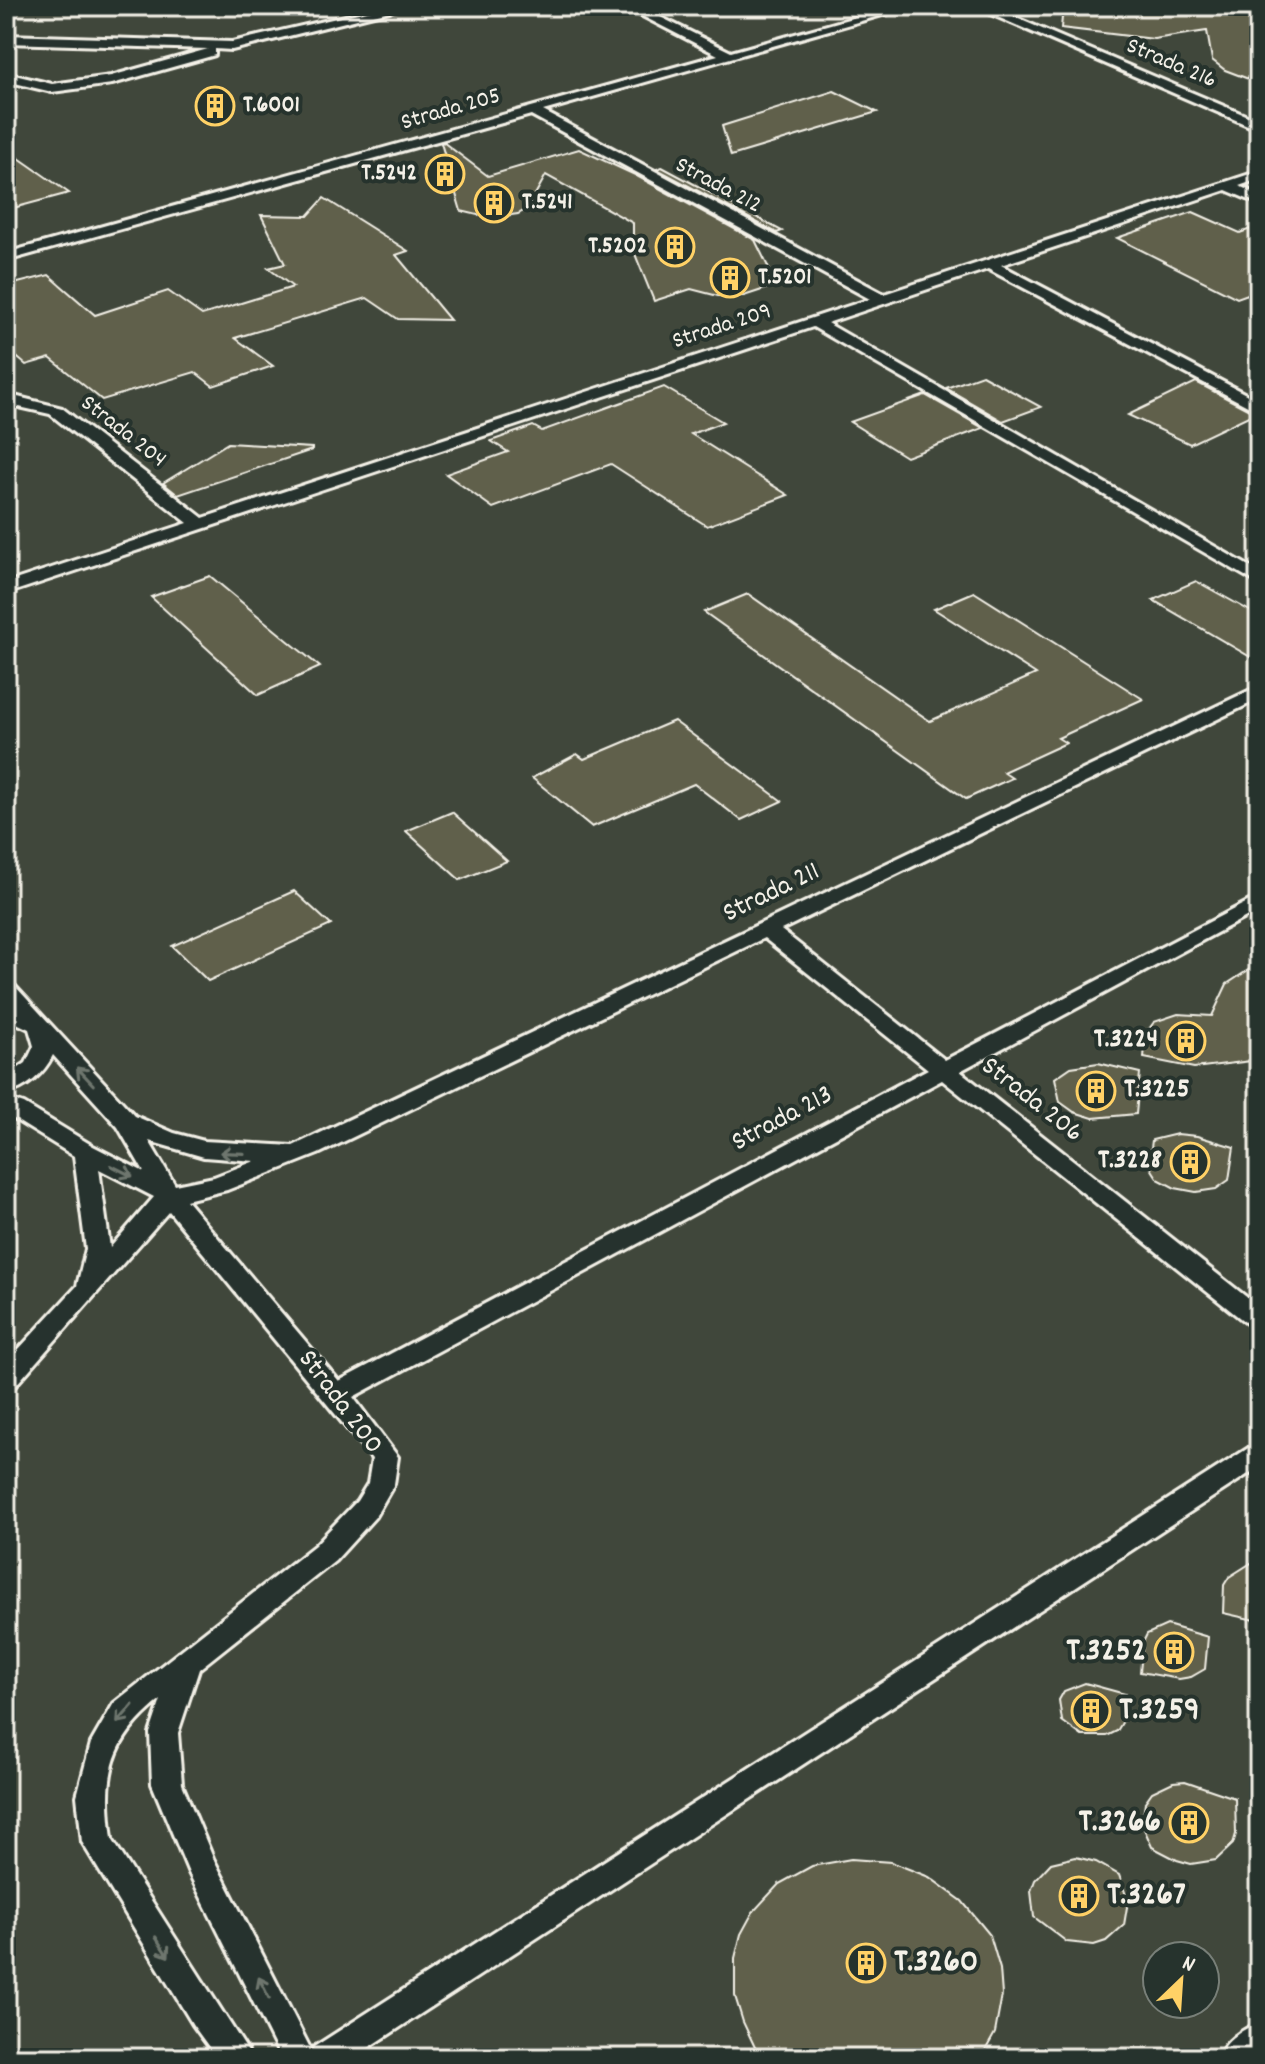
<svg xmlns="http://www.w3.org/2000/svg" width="1265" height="2064" font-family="Dekko,sans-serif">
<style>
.built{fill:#40473a;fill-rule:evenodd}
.building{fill:#61614c;stroke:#f4f1e8;stroke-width:2}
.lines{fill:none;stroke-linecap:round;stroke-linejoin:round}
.lane-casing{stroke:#f4f1e8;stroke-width:6}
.lane{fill:#26332d;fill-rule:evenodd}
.oneway{stroke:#6e766e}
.labels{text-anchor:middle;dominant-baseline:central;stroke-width:8;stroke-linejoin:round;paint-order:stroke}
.far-street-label{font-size:24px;fill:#f4f1e8;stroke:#26332d}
.far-poi-label{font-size:24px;font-weight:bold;fill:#f4f1e8;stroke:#26332d;text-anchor:start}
.street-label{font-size:28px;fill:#f4f1e8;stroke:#26332d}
.poi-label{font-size:28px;font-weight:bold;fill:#f4f1e8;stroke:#26332d;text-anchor:end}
.near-poi-label{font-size:34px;font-weight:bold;fill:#f4f1e8;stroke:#26332d;text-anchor:start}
</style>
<rect width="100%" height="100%" fill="#323c33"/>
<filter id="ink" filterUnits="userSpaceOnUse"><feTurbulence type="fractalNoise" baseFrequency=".0125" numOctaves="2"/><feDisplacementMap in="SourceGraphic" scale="16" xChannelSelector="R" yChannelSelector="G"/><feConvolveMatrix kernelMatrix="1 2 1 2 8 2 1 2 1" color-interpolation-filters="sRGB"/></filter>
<g filter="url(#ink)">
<path class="built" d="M6 6H1259V2058H6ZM1157 1956H1205V2004H1157Z"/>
<g class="building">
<polygon points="1063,6 1246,6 1259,40 1259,83 1225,70 1212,60 1207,31 1154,39 1061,28"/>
<polygon points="834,91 877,112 731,156 722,126"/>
<polygon points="443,142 488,176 579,149 635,175 755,240 777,285 744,296 718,296 691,289 654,301 633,249 633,223 546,175 527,209 518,214 490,218 461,211 441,143"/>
<polygon points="6,149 69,193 6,210"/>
<polygon points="662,167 782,231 777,233 657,169"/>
<polygon points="324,198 408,251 396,255 450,320 398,319 367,298 235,338 273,366 213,386 195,372 102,400 50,358 26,365 6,348 6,286 49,275 95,315 168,291 202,315 293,287 268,268 285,264 261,215 308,216"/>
<polygon points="1193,212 1240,233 1259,226 1259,290 1237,298 1117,238"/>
<polygon points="982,375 1041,407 1003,421 946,388"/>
<polygon points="1196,382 1255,413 1190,444 1128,415"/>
<polygon points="664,387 723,422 691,434 788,495 707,526 611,464 493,508 446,474 508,452 491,441 533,426 542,431"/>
<polygon points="925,395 983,428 906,457 850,422"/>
<polygon points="228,443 312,448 312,450 178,495 163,483"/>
<polygon points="210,576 320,667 258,695 151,597"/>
<polygon points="1196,581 1259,616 1259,662 1153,600"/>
<polygon points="974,592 1143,699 1058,738 1066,743 1003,772 1012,778 966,799 704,612 748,594 930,721 1036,674 934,609"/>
<polygon points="674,721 782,801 741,820 694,784 592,827 532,778 577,754 584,759"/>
<polygon points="452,812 507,861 460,880 406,831"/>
<polygon points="294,891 331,925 208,981 172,946"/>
<polygon points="1259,963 1259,1060 1194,1068 1144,1058 1146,1033 1154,1022 1178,1014 1212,1016 1227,984"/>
<polygon points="1098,1063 1140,1073 1136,1114 1093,1118 1074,1112 1060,1102 1055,1078 1071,1067"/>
<polygon points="1177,1134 1197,1136 1234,1147 1229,1180 1216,1189 1196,1192 1175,1188 1158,1179 1149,1165 1152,1140"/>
<polygon points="1259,1558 1259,1621 1223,1613 1224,1585 1229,1577"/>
<polygon points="1167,1625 1208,1637 1205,1669 1191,1677 1179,1679 1140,1672 1143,1642 1147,1634"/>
<polygon points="1085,1683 1125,1694 1123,1721 1117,1731 1107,1736 1082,1736 1062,1721 1059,1700 1064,1691"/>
<polygon points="1185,1781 1235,1798 1236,1834 1233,1844 1216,1860 1191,1864 1177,1860 1152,1847 1142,1824 1145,1802 1152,1792 1173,1782"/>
<polygon points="1076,1857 1096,1862 1119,1875 1128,1901 1124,1925 1106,1941 1094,1945 1067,1942 1034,1917 1031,1891 1035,1880 1051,1863"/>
<polygon points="851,1859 891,1862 929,1877 962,1901 990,1935 1000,1969 1002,1995 995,2033 981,2058 760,2058 743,2022 735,1996 735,1958 741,1934 753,1912 779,1884 812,1866"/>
</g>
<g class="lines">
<defs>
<g id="lane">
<polygon points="389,6 410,6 232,50 215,49 215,55 112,84 52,92 6,81 6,73 52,84 111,76 208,49 6,43 6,35 232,42"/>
<polygon points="623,6 638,6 731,52 895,6 914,6 543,111 884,294 1259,171 1259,179 1239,186 1259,195 1259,204 1226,190 1001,265 1259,401 1259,412 988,269 827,323 1259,572 1259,584 813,327 6,594 6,583 188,523 50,414 6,404 6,394 62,408 203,518 870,299 531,115 6,261 6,253 718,55"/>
<polygon points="972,6 988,6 1259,121 1259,130"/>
<path d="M1259 686V699L781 930 945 1060 1259 896V910L960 1071 1259 1307V1329L1250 1326 942 1080 353 1397 398 1457 394 1484 375 1517 335 1561 199 1669 178 1733 182 1784 213 1858 312 2052 314 2047 1250 1447 1259 1444V1467L353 2058H281L189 1873 152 1784 150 1733 161 1700C109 1741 104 1776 112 1839L252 2058H217L193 2025 82 1842 77 1796 91 1743 114 1703 315 1545 357 1501 368 1483 372 1459 169 1211 15 1386 6 1389V1363L77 1286 86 1249 74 1156 6 1114V1098L24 1104 93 1146 144 1172 118 1127 53 1055C43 1075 27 1088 6 1094V1077L26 1063 34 1046 29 1029 6 1018V983L14 985 135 1116 174 1133 204 1141 293 1146ZM764 938 928 1069 339 1381 186 1200 227 1190 318 1154ZM149 1141 204 1157 255 1161 214 1177 175 1185ZM99 1169 154 1197 110 1248Z"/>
<path d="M1259 2023V2058H1218C1225 2041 1242 2029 1259 2023Z"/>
</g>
</defs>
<use href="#lane" class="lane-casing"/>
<use href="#lane" class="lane"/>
</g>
<defs><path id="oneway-shaft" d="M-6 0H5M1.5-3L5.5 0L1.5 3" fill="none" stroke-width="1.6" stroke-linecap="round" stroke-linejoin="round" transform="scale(2)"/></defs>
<g class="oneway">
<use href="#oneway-shaft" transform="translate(85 1076) rotate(-133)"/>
<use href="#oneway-shaft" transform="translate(232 1153) rotate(-178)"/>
<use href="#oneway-shaft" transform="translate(122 1171) rotate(27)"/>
<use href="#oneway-shaft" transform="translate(125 1714) rotate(131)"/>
<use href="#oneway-shaft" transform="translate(162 1947) rotate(58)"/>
<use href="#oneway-shaft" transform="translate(264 1988) rotate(-116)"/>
</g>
</g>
<defs>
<symbol id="building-ring" viewBox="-11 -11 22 22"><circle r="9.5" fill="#26332d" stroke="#ffd166" stroke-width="1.5"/><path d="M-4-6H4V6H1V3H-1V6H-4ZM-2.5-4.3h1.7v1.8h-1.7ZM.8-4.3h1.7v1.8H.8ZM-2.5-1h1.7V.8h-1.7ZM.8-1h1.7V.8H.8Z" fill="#ffd166"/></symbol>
</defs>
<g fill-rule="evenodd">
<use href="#building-ring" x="193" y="84" width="44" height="44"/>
<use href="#building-ring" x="423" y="152" width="44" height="44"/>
<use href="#building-ring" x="472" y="181" width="44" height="44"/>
<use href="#building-ring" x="653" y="225" width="44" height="44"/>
<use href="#building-ring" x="708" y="256" width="44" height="44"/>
<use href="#building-ring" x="1164" y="1019" width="44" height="44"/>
<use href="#building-ring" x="1074" y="1069" width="44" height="44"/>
<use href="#building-ring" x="1168" y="1140" width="44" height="44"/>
<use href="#building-ring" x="1152" y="1630" width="44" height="44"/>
<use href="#building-ring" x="1069" y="1689" width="44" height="44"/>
<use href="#building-ring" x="1167" y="1801" width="44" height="44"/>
<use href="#building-ring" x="1057" y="1874" width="44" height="44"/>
<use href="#building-ring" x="844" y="1941" width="44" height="44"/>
</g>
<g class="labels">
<g class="far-street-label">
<text transform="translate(1171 64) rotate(23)">Strada 216</text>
<text transform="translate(451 110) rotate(-16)">Strada 205</text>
<text transform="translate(718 186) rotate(28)">Strada 212</text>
<text transform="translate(722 327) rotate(-18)">Strada 209</text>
<text transform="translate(123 432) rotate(38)">Strada 204</text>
</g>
<g class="far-poi-label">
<text x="243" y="106">T.6001</text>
<text x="417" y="174" text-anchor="end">T.5242</text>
<text x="522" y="203">T.5241</text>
<text x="647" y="247" text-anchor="end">T.5202</text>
<text x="758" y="278">T.5201</text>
</g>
<g class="street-label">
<text transform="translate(772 894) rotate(-26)">Strada 211</text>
<text transform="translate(1031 1101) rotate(38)">Strada 206</text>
<text transform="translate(783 1120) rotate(-28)">Strada 213</text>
<text transform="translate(339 1403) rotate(53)">Strada 200</text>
</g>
<g class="poi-label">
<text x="1158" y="1041">T.3224</text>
<text x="1124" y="1091" text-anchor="start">T.3225</text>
<text x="1162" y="1162">T.3228</text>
</g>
<g class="near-poi-label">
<text x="1146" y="1652" text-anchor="end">T.3252</text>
<text x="1119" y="1711">T.3259</text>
<text x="1161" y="1823" text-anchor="end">T.3266</text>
<text x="1107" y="1896">T.3267</text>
<text x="894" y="1963">T.3260</text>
</g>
</g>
<rect width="1265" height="2064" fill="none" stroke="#26332d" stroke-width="32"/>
<rect x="16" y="16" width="1233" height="2032" fill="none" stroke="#f4f1e8" stroke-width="3" filter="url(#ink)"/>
<g transform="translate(1181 1980) rotate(25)"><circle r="38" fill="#26332d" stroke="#787f78" stroke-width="2"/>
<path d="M0-6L14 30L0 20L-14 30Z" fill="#ffd166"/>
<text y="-12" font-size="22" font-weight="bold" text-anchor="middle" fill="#f4f1e8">N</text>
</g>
</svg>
